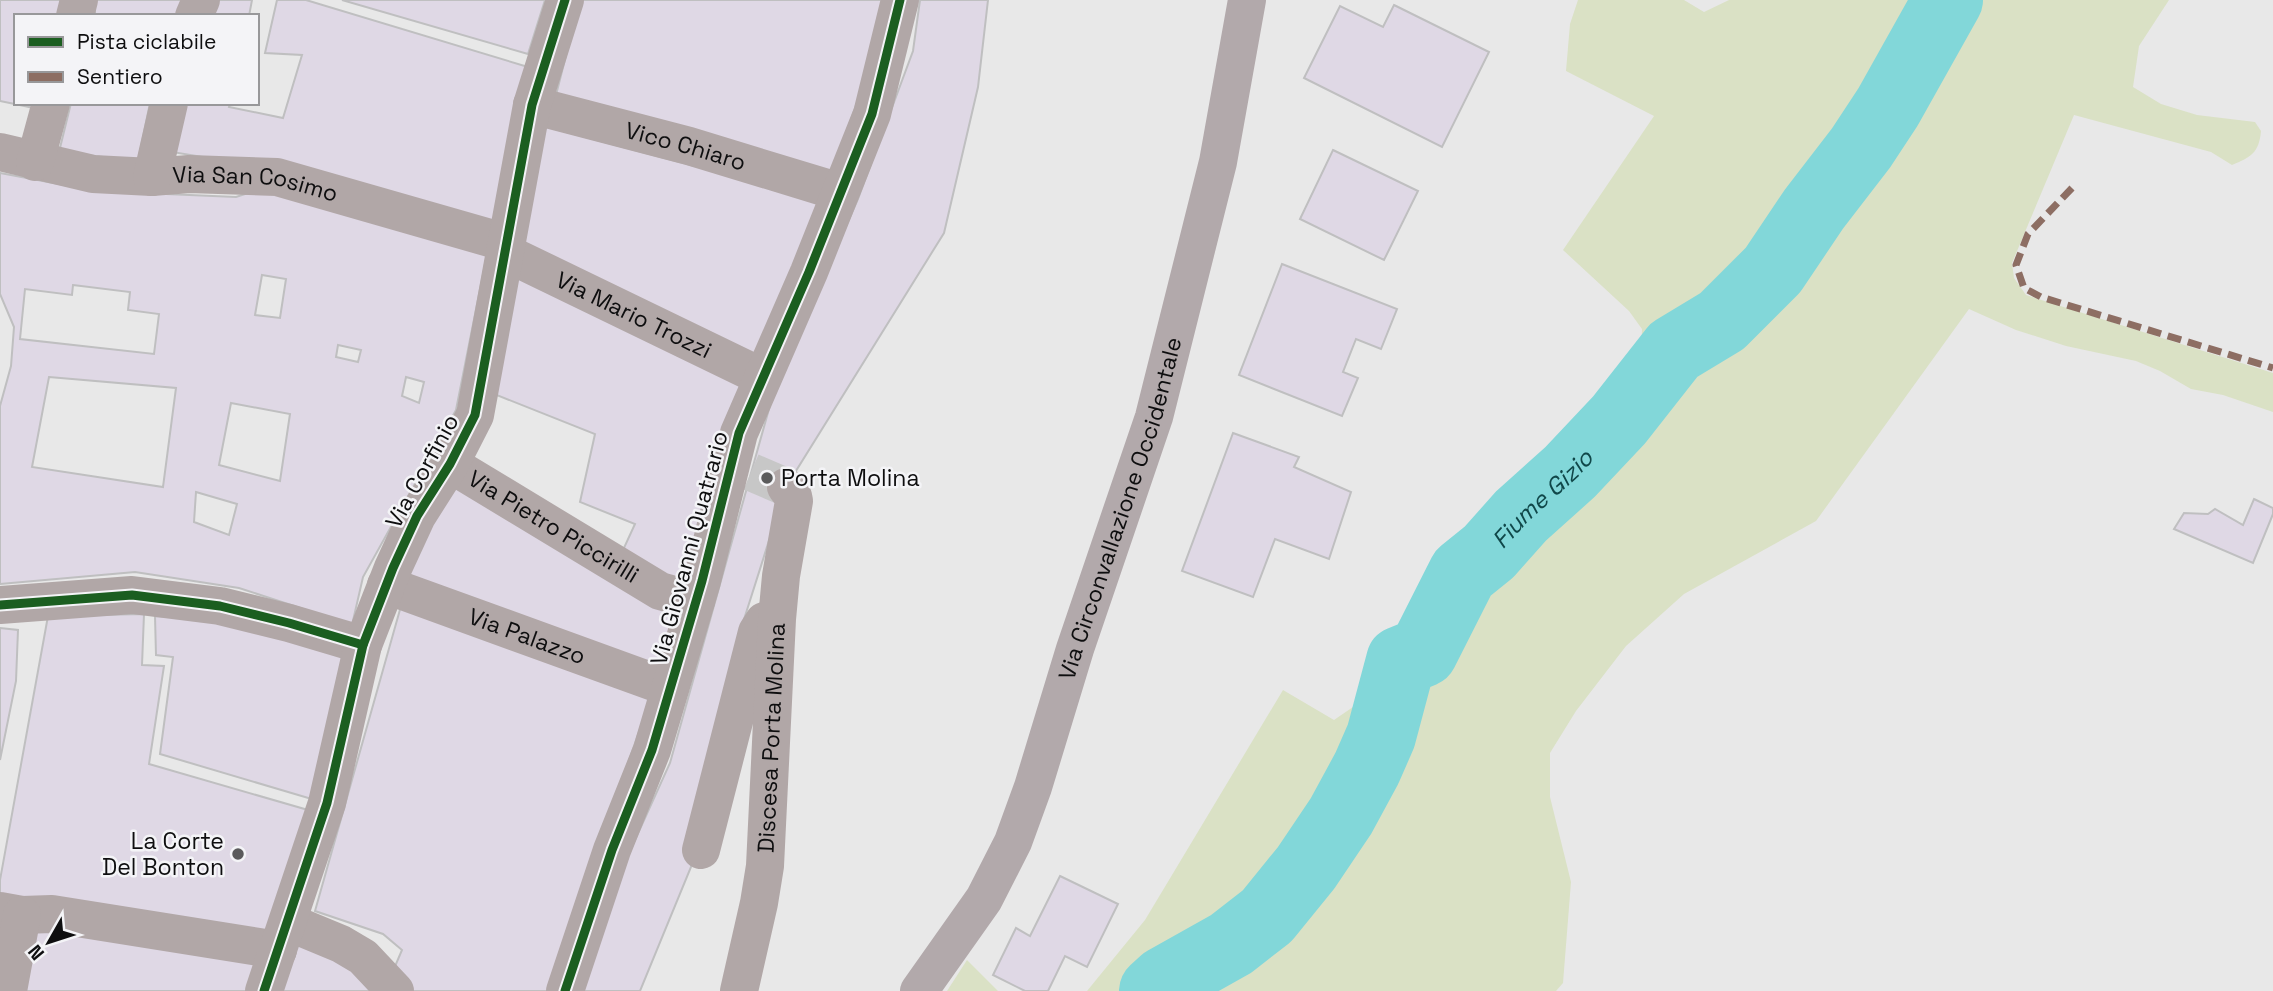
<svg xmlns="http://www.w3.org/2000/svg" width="2273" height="991" font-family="'Space Grotesk',sans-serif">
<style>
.green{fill:#dae1c5}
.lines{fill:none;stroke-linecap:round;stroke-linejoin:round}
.river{stroke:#82d7d9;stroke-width:70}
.building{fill:#dfd8e5;stroke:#bfbfc0;stroke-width:2;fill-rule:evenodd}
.minor-tunnel{stroke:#c7c7c7;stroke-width:38;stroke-dasharray:38 19;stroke-linecap:butt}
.minor{stroke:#b1a7a7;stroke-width:38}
.major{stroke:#b2a9ab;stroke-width:38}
.quiet{stroke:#8d6e63;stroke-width:7;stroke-dasharray:14 7;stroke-linecap:butt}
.cycleway-casing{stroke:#f4f4f7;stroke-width:13}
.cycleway{stroke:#1b5e20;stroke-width:9}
.poi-dot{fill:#5a5a5b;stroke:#f4f4f7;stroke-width:2.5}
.labels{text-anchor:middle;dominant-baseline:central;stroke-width:5;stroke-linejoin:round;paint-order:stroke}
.street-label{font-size:23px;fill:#0e0e0f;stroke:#f4f4f7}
.poi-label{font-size:23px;fill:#0e0e0f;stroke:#f4f4f7;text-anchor:start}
.water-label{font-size:24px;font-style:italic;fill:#104749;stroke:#f4f4f7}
</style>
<rect width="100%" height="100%" fill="#e8e8e8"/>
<g class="green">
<path d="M1578 0H1684L1704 12 1729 0H2169L2139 46 2133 87 2161 104 2197 115 2255 122 2261 131C2259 153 2251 157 2232 165L2211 152 2074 115 2012 263 2014 278 2026 295 2273 373V412L2223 395 2191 389 2160 371 2136 361 2066 346 2016 330 1969 309 1816 521 1684 594 1626 646 1576 711 1550 753V797L1571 882 1563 983 1556 991H1087L1145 920 1283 690 1334 720 1369 696 1420 598 1448 566 1492 533 1594 429 1601 401 1627 381 1641 355 1642 329 1629 311 1563 250 1654 116 1566 71 1570 24Z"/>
<polygon points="967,960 998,991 947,991"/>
</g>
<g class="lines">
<path class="river" id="s1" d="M1154 991 1165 981 1231 944 1267 916 1306 868 1341 816 1367 768 1381 736 1401 661 1423 652 1463 573 1489 552 1521 516 1570 472 1619 420 1674 350 1722 321 1773 270 1814 209 1861 148 1888 107 1948 0"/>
</g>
<g class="building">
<polygon points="0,0 67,0 63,16 16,16 16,103 41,103 39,109 0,101"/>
<polygon points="95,0 187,0 181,16 95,16"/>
<polygon points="214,0 252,0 249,16 208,16"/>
<polygon points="277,0 306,0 528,67 498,231 282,170 172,152 183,103 230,103 229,107 283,118 302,55 265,53"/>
<polygon points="342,0 545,0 528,54"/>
<polygon points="580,0 887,0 885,23 831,176 555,99"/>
<polygon points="920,0 988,0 978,87 944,233 786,487 740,632 691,867 640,991 583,991 620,873 670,763 774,391 858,199 913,51"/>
<polygon points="1394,5 1489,52 1442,147 1304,78 1340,6 1383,27"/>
<polygon points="71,103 150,103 138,161 59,152"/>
<polygon points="540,125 823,200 755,361 520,247"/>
<polygon points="1333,150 1418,191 1384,260 1300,219"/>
<path d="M0 173 96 191 236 197 279 183 487 254 456 410 363 577 352 625 239 588 135 572 0 584V406L11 366 14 327 0 294ZM262 275 286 279 280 318 255 315ZM73 285 130 292 128 310 159 314 154 354 20 339 25 289 72 295ZM338 345 361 350 358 362 336 357ZM49 377 176 388 163 487 32 467ZM406 377 424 382 419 403 402 396ZM231 403 290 414 280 481 219 465ZM196 492 237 504 229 535 194 522Z"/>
<polygon points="1282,264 1397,309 1381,349 1356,339 1343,372 1358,378 1342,416 1239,375"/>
<polygon points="517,274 748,383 687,586 623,550 635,524 580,502 595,434 494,394"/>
<polygon points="1233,433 1299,457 1294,467 1351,492 1329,559 1275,539 1253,597 1182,571"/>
<polygon points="454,481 680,608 660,673 403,580"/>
<polygon points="2254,499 2273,508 2273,514 2253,563 2174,529 2184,513 2208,514 2215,509 2243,525"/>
<polygon points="401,606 651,697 549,991 412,991 393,971 402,950 383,934 315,911"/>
<polygon points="144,614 142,665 164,666 149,764 308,810 270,932 0,901 0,880 48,616"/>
<polygon points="155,616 227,620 349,652 315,800 160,754 173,657 156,655"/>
<polygon points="0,628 18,630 16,681 0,760"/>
<polygon points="1060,876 1118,904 1087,967 1065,956 1048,991 1025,991 993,975 1016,928 1030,936"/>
<polygon points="35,929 262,963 252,991 23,991"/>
<polygon points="293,939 366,970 384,991 275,991"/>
</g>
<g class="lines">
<polyline class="minor-tunnel" points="751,472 786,487"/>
<g class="minor">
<polyline points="75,16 79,0"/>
<polyline points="194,16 201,0"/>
<path id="s2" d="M532 105 689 146 840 192"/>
<path id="s3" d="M0 152 93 174 152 177 189 174 277 177 507 243"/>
<polyline points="35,162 51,103"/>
<polyline points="152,177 169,103"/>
<path id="s4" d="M506 253 762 377"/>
<path id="s5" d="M450 464 660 591 696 601"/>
<path id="s6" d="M386 585 670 688"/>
<polyline points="0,605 132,595 220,606 289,623 363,645"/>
<polyline points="701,850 757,632 764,621"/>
<polyline points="0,911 22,915 52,914 278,950"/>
<polyline points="288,922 341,944 363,957 395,991"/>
<polyline points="8,991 22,915"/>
<polyline points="264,991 327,803 363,645 393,568 417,516 450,464 475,415 532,105 565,0"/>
<polyline points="565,991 612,850 652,750 702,581 739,433 809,272 872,114 900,0"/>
<path id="s7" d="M739 991 759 903 765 866 777 619 781 576 794 501 793 496 786 487"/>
</g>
<path class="major" id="s8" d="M919 991 984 899 1013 842 1033 787 1075 649 1154 417 1218 162 1247 0"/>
<polyline class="quiet" points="2072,188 2028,234 2016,265 2024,288 2041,297 2273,368"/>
<defs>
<g id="cycleway">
<polyline points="0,605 132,595 220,606 289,623 363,645"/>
<polyline points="264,991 327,803 363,645 393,568 417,516 450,464 475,415 532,105 565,0"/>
<polyline points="565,991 612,850 652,750 702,581 739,433 809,272 872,114 900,0"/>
</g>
</defs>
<use href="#cycleway" class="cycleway-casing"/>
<use href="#cycleway" class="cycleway"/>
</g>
<g class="poi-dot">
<circle cx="767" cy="478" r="7"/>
<circle cx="238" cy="854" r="7"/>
</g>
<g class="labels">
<g class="street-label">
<text stroke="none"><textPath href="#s2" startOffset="159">Vico Chiaro</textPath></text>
<text stroke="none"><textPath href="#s3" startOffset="259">Via San Cosimo</textPath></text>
<text stroke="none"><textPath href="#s4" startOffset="142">Via Mario Trozzi</textPath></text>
<text transform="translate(422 471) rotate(-61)">Via Corfinio</text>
<text stroke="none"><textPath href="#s8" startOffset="527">Via Circonvallazione Occidentale</textPath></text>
<text stroke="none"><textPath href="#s5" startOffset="121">Via Pietro Piccirilli</textPath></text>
<text transform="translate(689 548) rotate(-75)">Via Giovanni Quatrario</text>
<text stroke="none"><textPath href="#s6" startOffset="150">Via Palazzo</textPath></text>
<text stroke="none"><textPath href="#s7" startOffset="256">Discesa Porta Molina</textPath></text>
</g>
<g class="poi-label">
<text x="781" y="478">Porta Molina</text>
<text x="224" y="841" text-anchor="end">La Corte<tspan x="224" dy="26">Del Bonton</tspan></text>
</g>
<g class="water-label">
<text stroke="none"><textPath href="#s1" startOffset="649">Fiume Gizio</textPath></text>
</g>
</g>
<rect x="14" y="14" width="245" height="91" fill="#f4f4f7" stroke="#98989a" stroke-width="2"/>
<rect x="28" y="37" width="35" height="10" fill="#1b5e20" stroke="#98989a" stroke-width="2"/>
<text x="77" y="49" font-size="21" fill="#0e0e0f">Pista ciclabile</text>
<rect x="28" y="72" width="35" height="10" fill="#8d6e63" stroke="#98989a" stroke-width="2"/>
<text x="77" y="84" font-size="21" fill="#0e0e0f">Sentiero</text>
<g transform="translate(49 942) rotate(231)" stroke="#f4f4f7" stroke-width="5" paint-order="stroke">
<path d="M0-5L12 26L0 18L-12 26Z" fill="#0e0e0f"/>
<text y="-10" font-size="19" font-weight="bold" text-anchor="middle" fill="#0e0e0f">N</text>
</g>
</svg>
